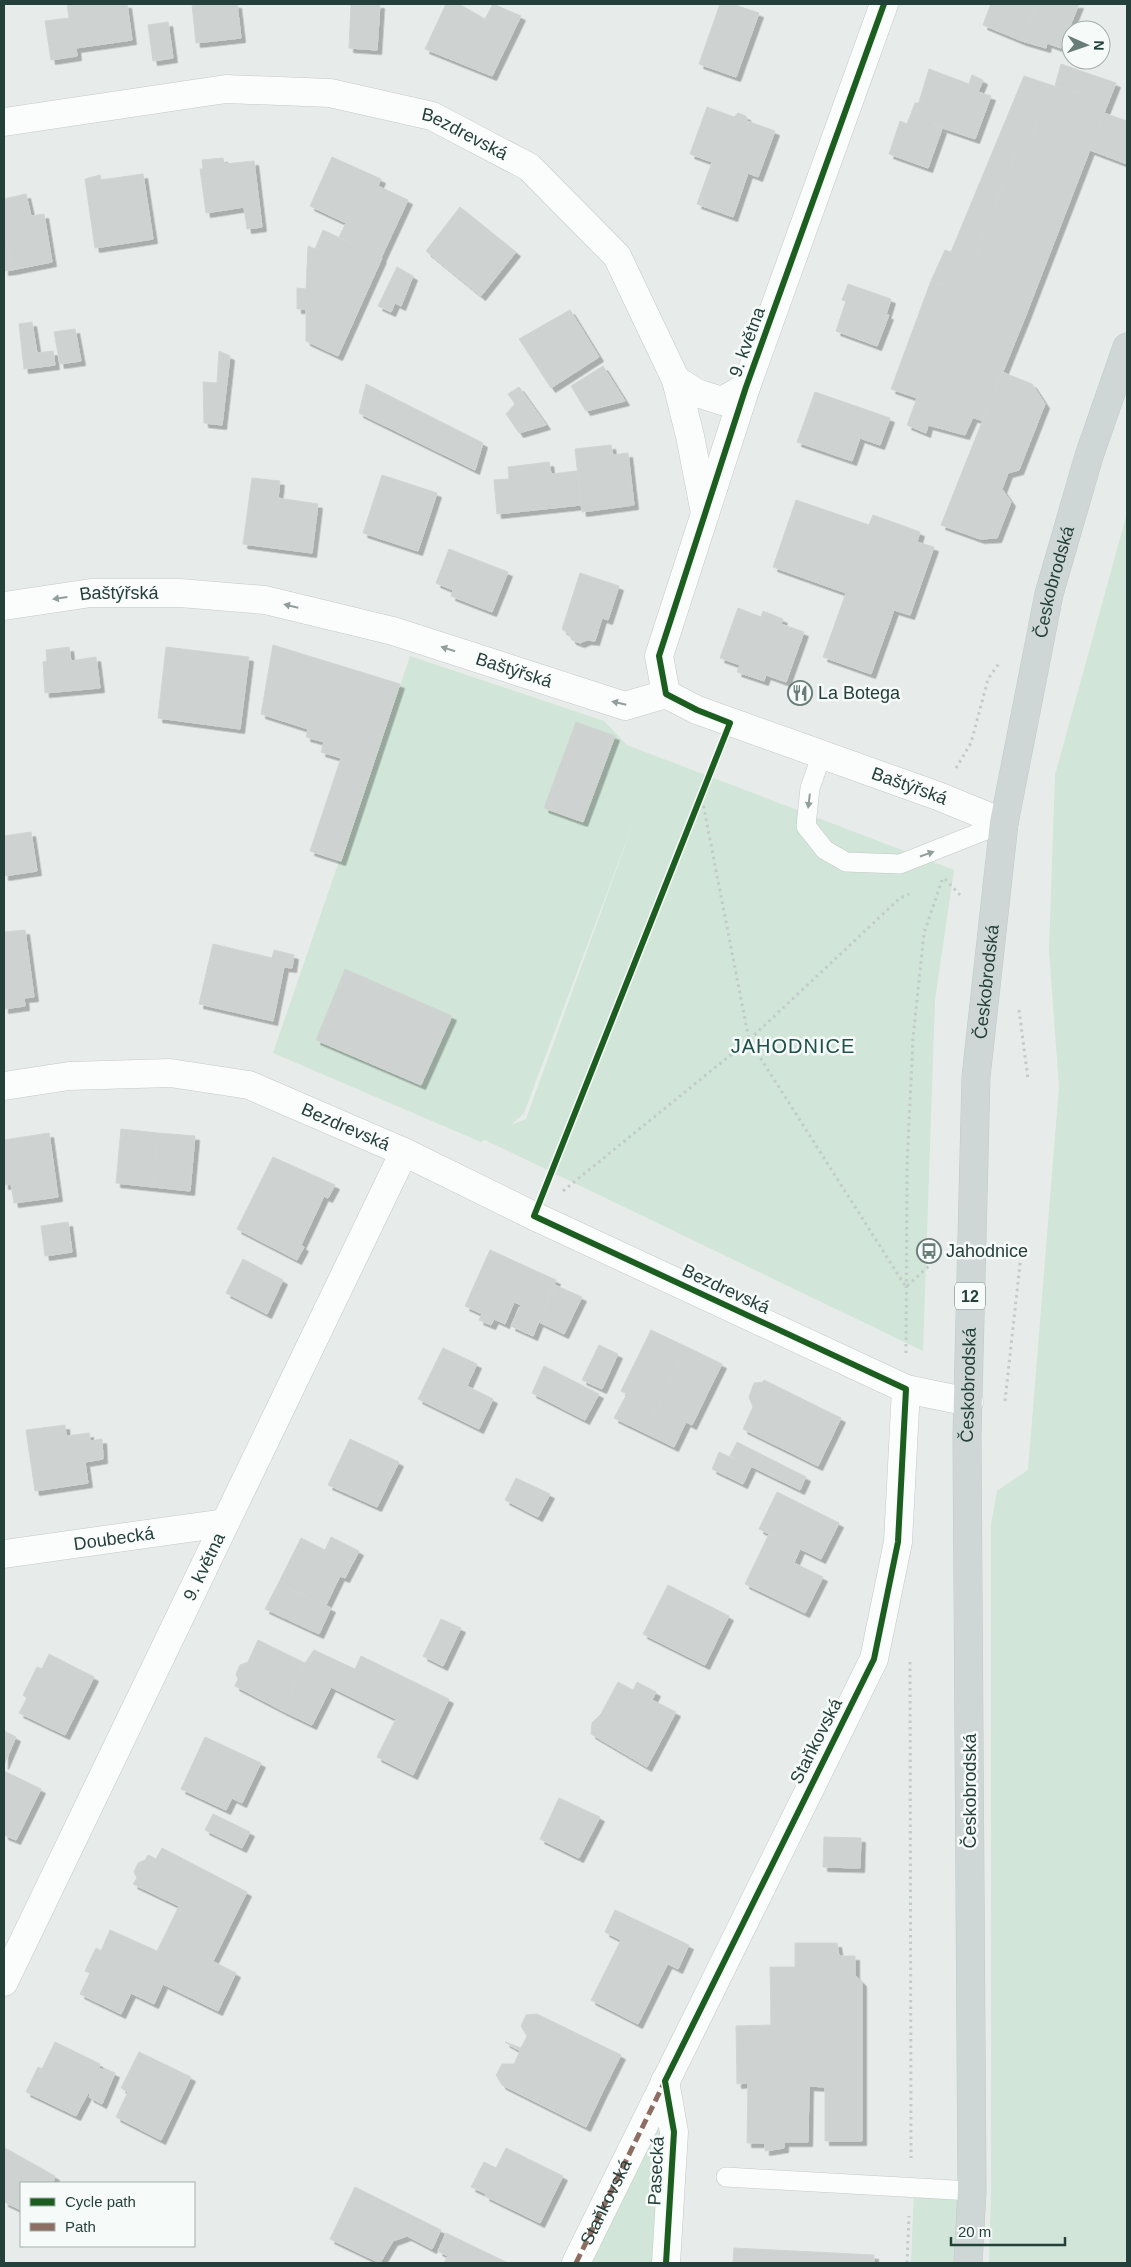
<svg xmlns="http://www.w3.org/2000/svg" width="1131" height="2267" font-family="Helvetica,sans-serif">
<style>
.green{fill:#d1e5d8;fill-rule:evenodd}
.building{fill:#ced3d1;stroke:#d0d5d3;filter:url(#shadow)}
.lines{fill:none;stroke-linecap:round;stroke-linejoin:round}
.lane-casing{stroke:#c4c9c7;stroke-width:20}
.street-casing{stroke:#c4c9c7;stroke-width:29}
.primary-casing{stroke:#c2cac9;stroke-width:29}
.path{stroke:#c3cbca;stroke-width:3;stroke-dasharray:2.5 4;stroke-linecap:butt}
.lane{stroke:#fbfcfc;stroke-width:19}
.street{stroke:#fbfcfc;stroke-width:28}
.primary{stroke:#ced7d5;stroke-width:28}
.quiet{stroke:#8d6e63;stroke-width:5;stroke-dasharray:10 5;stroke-linecap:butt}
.cycleway-casing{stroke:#f6faf8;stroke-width:9}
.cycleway{stroke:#1b5e20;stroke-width:6}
.oneway{fill:#909e9c}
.labels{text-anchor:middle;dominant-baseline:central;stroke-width:5;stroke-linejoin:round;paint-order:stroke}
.shield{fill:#f6faf8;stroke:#637874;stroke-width:1}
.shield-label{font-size:16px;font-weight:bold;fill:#24403b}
.street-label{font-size:18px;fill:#24403b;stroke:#f6faf8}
.poi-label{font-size:18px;fill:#24403b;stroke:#f6faf8;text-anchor:start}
.quarter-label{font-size:20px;letter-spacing:1px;fill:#20524b;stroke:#f6faf8}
</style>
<defs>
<filter id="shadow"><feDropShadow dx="4.5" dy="4.5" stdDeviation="0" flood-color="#0004"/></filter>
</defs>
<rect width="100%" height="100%" fill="#e7ecea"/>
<g class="green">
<polygon points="1127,513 1127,2263 989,2263 991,2194 991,1524 997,1491 1028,1470 1059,1087 1049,951 1055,775"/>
<path d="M410 656 604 721 627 745 954 870 935 1000 923 1351 485 1140 481 1142 273 1053 339 861 341 862ZM637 813 526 1119 511 1125 524 1113Z"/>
<polygon points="664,2100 664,2263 583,2263"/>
<polygon points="914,2191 966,2195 963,2263 911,2263"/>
</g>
<g class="building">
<polygon points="67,4 127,4 132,40 76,48 77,56 51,60 45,21 69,18"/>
<polygon points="192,4 237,4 241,38 196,43"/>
<polygon points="351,4 380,4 377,50 349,48"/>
<polygon points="446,4 459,4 485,19 493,4 521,16 492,76 425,49"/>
<polygon points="720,4 732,4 759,13 736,77 699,64"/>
<polygon points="991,4 1036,4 1022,41 983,25"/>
<polygon points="1036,4 1079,4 1061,48 1047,43 1046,48 1022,41"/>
<polygon points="168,22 173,58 153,61 148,25"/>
<polygon points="1061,64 1116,83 1108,103 1055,86"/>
<polygon points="929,69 969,84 972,75 983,80 978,92 991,96 975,139 934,125 934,122 915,115"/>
<polygon points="1024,76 1051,85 1032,137 1027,135 1019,153 1016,152 974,260 951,252"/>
<polygon points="1051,85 1108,103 1026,315 931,281 945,250 974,260 1016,152 1019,153 1027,135 1032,137"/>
<polygon points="915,103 919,103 915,115 934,122 934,125 942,129 928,168 889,154 900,121 907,124"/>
<polygon points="707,107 734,117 738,113 746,116 747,121 775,131 758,177 748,173 733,217 697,204 712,162 690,154"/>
<polygon points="1104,113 1127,121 1127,164 1090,150"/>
<polygon points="332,157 381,179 378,186 408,200 381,258 339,237 346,223 310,206"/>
<polygon points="223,158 224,164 254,161 262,227 247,229 244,207 206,213 200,169 203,169 202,160"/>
<polygon points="143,174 153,239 95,248 85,179 100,175 101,180"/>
<polygon points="26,194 31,216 44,214 52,262 12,270 4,227 4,199"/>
<polygon points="460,207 516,252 481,296 426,251"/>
<polygon points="4,227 12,270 4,271"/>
<polygon points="323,230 382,258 338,356 306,341 306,309 297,309 297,288 306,289 308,246 315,249"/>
<polygon points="397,267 413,276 401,306 395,303 391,312 378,306"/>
<polygon points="931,281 1026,315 983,421 891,389"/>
<polygon points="848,284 891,299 886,315 889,315 877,346 836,331 846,301 842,300"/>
<polygon points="570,310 599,357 551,388 519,339"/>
<polygon points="32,322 37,353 53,351 55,365 24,369 19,324"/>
<polygon points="75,329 81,361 60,364 54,332"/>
<polygon points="219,351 230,356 222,425 204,423 203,382 217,383"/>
<polygon points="603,366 625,401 586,411 571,386"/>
<polygon points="1002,372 1032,384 1045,404 1019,470 1008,473 1002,489 1011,502 997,538 980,539 941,525"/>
<polygon points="366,384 483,443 475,470 359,413"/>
<polygon points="519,387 546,425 519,433 506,414 515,404 508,394"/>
<polygon points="815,392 890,418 880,445 860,438 852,461 797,442"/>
<polygon points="917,398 973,417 965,435 928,425 926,433 907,425"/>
<polygon points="611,445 613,455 628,453 634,505 582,512 575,449"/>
<polygon points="549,462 551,474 577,471 581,505 497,514 494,480 509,479 508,467"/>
<polygon points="382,475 437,493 418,551 363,533"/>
<polygon points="252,478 280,481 278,498 318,504 312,553 243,544"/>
<polygon points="796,500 869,525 873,515 920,532 917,542 934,547 910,615 894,610 871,674 823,657 846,593 773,567"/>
<polygon points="449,549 508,572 492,612 451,596 453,590 436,583"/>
<polygon points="580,573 619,586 608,620 602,618 595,641 587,640 580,643 572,640 569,634 562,629"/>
<polygon points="738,608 761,617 763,611 783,619 781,624 804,632 786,682 766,675 764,681 737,672 740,665 720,658"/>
<polygon points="273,645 400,684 341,861 310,851 341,758 321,752 324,742 306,737 308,729 261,714"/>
<polygon points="69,647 71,661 96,657 100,688 45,693 43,662 47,661 46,650"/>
<polygon points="166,647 249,657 240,729 158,718"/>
<polygon points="576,722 615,736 583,822 544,808"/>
<polygon points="31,832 37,871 4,876 4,836"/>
<polygon points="25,930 34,997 24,998 25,1006 4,1009 4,932"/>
<polygon points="213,944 272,958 274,950 294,955 292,968 284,967 273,1021 199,1004"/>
<polygon points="345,969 452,1016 421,1085 316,1040"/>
<polygon points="121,1129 158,1133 153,1187 116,1183"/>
<polygon points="49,1133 58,1197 14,1203 11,1184 4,1185 4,1140"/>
<polygon points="158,1133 195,1136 190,1191 153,1187"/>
<polygon points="273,1157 335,1185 328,1198 324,1196 301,1245 304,1247 297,1260 237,1229"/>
<polygon points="68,1222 72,1252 45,1256 41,1226"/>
<polygon points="490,1250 556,1280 533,1336 511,1326 521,1305 514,1302 505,1324 494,1319 491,1325 479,1320 482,1314 465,1306"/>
<polygon points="243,1259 283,1280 267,1314 226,1293"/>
<polygon points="555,1285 582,1297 564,1334 539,1322"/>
<polygon points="651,1330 687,1347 645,1433 614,1418 627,1394 621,1391"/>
<polygon points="599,1345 618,1354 602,1389 582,1380"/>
<polygon points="687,1347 722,1364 692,1425 686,1422 674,1447 645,1433"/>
<polygon points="443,1348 477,1364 467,1386 493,1399 479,1429 418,1399"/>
<polygon points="544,1366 599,1394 585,1420 532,1393"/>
<polygon points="764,1380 841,1418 818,1466 743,1429 753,1407 749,1397 754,1383 763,1382"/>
<polygon points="65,1425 66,1436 89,1433 90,1441 102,1439 103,1459 85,1462 88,1483 35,1491 26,1430"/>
<polygon points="350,1439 399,1462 377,1507 328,1485"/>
<polygon points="737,1442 806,1477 800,1490 730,1456"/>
<polygon points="719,1452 751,1467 743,1484 712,1469"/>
<polygon points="516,1478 550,1494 538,1517 505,1500"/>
<polygon points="777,1492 839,1523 821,1559 759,1529"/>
<polygon points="769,1534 800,1549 794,1563 823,1577 805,1613 745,1584"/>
<polygon points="331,1537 359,1551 345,1578 340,1576 326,1605 278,1584 301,1538 325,1550"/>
<polygon points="278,1584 331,1608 319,1634 265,1609"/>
<polygon points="668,1585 729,1616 705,1665 643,1634"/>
<polygon points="441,1619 461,1628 443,1666 423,1656"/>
<polygon points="258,1640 305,1663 283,1711 235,1686 238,1679 236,1674 240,1665 248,1662"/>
<polygon points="314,1650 355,1669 361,1656 449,1699 413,1775 377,1757 396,1719 331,1687 312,1725 283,1711 305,1663"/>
<polygon points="49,1654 94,1677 65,1735 19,1713 27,1698 23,1695 37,1667 42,1669"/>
<polygon points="618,1682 633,1690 637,1682 656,1692 652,1700 676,1712 647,1767 591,1734 592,1723 601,1714"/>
<polygon points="4,1731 16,1737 4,1765"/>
<polygon points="205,1737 261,1763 242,1803 232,1798 226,1810 181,1789"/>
<polygon points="4,1771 41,1789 16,1840 4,1835"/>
<polygon points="559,1798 600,1817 579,1858 540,1839"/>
<polygon points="213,1814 250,1832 242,1848 205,1830"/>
<polygon points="824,1837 861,1838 860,1868 823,1867"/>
<polygon points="162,1848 247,1892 213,1961 164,1937 179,1906 133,1884 137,1878 134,1872 138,1863 145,1860 148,1855 156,1859"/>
<polygon points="615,1910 689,1945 678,1969 605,1932"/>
<polygon points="110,1930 157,1951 164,1937 236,1973 218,2011 163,1984 154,2004 131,1993 121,2014 80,1994 90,1973 85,1971 96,1948 101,1951"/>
<polygon points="621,1940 668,1963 638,2024 591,2000"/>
<polygon points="795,1943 837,1943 839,1956 855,1956 855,1975 862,1982 862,2141 825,2141 825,2087 809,2086 808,2142 784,2142 784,2148 765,2151 765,2143 747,2143 748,2083 737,2084 736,2026 771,2025 770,1967 795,1967"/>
<polygon points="537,2014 621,2055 603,2091 505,2042 521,2048 527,2036 521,2026 526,2015"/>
<polygon points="55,2042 100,2064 99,2068 103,2070 104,2068 115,2073 102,2104 89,2097 90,2095 88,2093 76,2116 26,2092 38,2067 42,2069"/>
<polygon points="505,2042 603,2091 586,2127 502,2085 496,2075 502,2064 514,2064 520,2051"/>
<polygon points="139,2052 191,2077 161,2140 116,2117 128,2092 121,2088"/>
<polygon points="5,2148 55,2176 53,2183 21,2183 21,2210 4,2202"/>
<polygon points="506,2148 563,2176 540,2223 485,2196 486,2194 471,2187 484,2162 496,2168"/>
<polygon points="355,2187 441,2230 432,2249 407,2236 393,2241 380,2263 330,2239"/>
<polygon points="446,2233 508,2263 444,2263 448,2256 438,2251"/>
<polygon points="734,2248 874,2255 874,2263 733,2263"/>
</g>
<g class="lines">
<defs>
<g id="lane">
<polyline points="822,754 810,788 806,826 825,850 846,862 900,864 1004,823"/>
<polyline points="726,2177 972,2191"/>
</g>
<g id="street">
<path id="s1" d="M4 122 226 89 330 93 432 116 529 167 617 256 676 380 690 436 705 513"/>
<polyline points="676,380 697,393 722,401 746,387"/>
<path id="s2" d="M4 606 91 593H180L265 600 393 631 625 706 666 694 697 710 938 796 1004 823"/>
<polyline points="666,694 659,656 746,387 884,4"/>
<path id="s3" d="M4 1086 69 1076 170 1073 249 1085 404 1152 534 1216 906 1389 969 1402"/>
<path id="s4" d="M4 1554 225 1523"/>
<path id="s5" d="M4 1982 404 1152"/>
<polyline points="665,2081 674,2132 666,2263"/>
<path id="s6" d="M576 2263 874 1659 898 1542 906 1389"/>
</g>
<g id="primary">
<path id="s7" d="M968 2263 972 2191 967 1437 976 1077 1004 823 1049 594 1089 456 1127 347"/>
</g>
</defs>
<use href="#lane" class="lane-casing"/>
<use href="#street" class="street-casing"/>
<use href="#primary" class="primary-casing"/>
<g class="path">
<polyline points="956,768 971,743 988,679 1000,662"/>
<polyline points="701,793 749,1040 906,1287 929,1266"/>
<polyline points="945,879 961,896"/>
<polyline points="1019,1010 1028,1079"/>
<polyline points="546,1185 717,754"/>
<polyline points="563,1191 749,1040 900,898 909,894"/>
<polyline points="906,1353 907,1166 913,1038 924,933 942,880"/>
<polyline points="1005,1401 1021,1255"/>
<polyline points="910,1662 911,2158"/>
<polyline points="907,2263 909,2216"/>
</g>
<use href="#lane" class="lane"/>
<use href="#street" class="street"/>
<use href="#primary" class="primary"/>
<polyline class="quiet" points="576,2263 664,2083"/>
<defs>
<polyline id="cycleway" points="666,2263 674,2132 665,2081 874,1659 898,1542 906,1389 534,1216 730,723 697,710 666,694 659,656 746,387 884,4"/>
</defs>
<use href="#cycleway" class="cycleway-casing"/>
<use href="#cycleway" class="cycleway"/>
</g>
<defs><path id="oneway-solid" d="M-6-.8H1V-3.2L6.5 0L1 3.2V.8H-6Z" transform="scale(1.25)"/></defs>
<g class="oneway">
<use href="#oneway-solid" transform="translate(60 598) rotate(172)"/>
<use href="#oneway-solid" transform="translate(291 606) rotate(-166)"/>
<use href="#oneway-solid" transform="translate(448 649) rotate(-162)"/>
<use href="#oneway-solid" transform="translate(619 703) rotate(-167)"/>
<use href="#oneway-solid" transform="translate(809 801) rotate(97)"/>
<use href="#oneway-solid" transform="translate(927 854) rotate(-19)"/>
</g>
<defs>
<symbol id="restaurant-ring" viewBox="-11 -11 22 22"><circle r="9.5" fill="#f6faf8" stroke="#687c78" stroke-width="1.5"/><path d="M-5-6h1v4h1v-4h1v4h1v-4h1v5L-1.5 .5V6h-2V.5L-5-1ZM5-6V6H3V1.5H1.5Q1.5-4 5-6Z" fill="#687c78"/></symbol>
<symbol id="bus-ring" viewBox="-11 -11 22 22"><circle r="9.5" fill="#f6faf8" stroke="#687c78" stroke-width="1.5"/><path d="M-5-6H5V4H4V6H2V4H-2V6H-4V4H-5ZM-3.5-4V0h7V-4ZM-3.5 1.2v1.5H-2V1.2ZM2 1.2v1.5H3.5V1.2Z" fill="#687c78"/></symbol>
</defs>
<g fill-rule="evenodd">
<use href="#restaurant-ring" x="786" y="679" width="28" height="28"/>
<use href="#bus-ring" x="915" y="1237" width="28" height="28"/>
</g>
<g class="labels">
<rect class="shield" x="955" y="1282.5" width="30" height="27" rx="4"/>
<g class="shield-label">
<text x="970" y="1296">12</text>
</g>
<g class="street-label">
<text stroke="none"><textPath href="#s1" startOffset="470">Bezdrevská</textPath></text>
<text transform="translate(747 342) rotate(-70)">9. května</text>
<text stroke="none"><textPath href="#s7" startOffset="1688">Českobrodská</textPath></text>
<text stroke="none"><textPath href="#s2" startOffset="116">Baštýřská</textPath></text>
<text stroke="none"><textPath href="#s2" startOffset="521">Baštýřská</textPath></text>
<text stroke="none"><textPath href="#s2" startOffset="941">Baštýřská</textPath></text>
<text stroke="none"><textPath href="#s7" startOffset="1282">Českobrodská</textPath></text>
<text stroke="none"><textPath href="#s3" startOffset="352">Bezdrevská</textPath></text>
<text transform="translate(726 1289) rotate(25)">Bezdrevská</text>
<text stroke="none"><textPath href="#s7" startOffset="878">Českobrodská</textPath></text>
<text stroke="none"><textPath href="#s4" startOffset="111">Doubecká</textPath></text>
<text stroke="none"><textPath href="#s5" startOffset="461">9. května</textPath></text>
<text transform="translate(816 1741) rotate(-63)">Staňkovská</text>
<text transform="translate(970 1791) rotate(-90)">Českobrodská</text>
<text transform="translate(656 2171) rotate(-87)">Pasecká</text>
<text stroke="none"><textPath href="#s6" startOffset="68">Staňkovská</textPath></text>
</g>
<g class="poi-label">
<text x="818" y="693">La Botega</text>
<text x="946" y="1251">Jahodnice</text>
</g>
<g class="quarter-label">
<text x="793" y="1046">JAHODNICE</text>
</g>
</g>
<rect width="1131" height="2267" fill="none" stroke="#24403b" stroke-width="10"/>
<rect x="20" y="2182" width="175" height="65" fill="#f6faf8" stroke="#a2b0ac"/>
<rect x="30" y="2198" width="25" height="8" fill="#1b5e20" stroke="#a2b0ac"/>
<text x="65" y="2207" font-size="15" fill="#24403b">Cycle path</text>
<rect x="30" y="2223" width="25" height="8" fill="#8d6e63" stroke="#a2b0ac"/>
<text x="65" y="2232" font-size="15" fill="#24403b">Path</text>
<g transform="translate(1086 45) rotate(92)"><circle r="24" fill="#f6faf8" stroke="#a2b0ac"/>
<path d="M0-4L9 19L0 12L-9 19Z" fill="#687c78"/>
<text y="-8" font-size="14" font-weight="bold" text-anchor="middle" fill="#24403b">N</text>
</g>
<path d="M951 2237v8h114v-8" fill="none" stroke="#24403b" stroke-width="2.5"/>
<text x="958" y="2237" font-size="15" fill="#24403b" stroke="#f6faf8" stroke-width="4" paint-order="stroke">20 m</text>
</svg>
